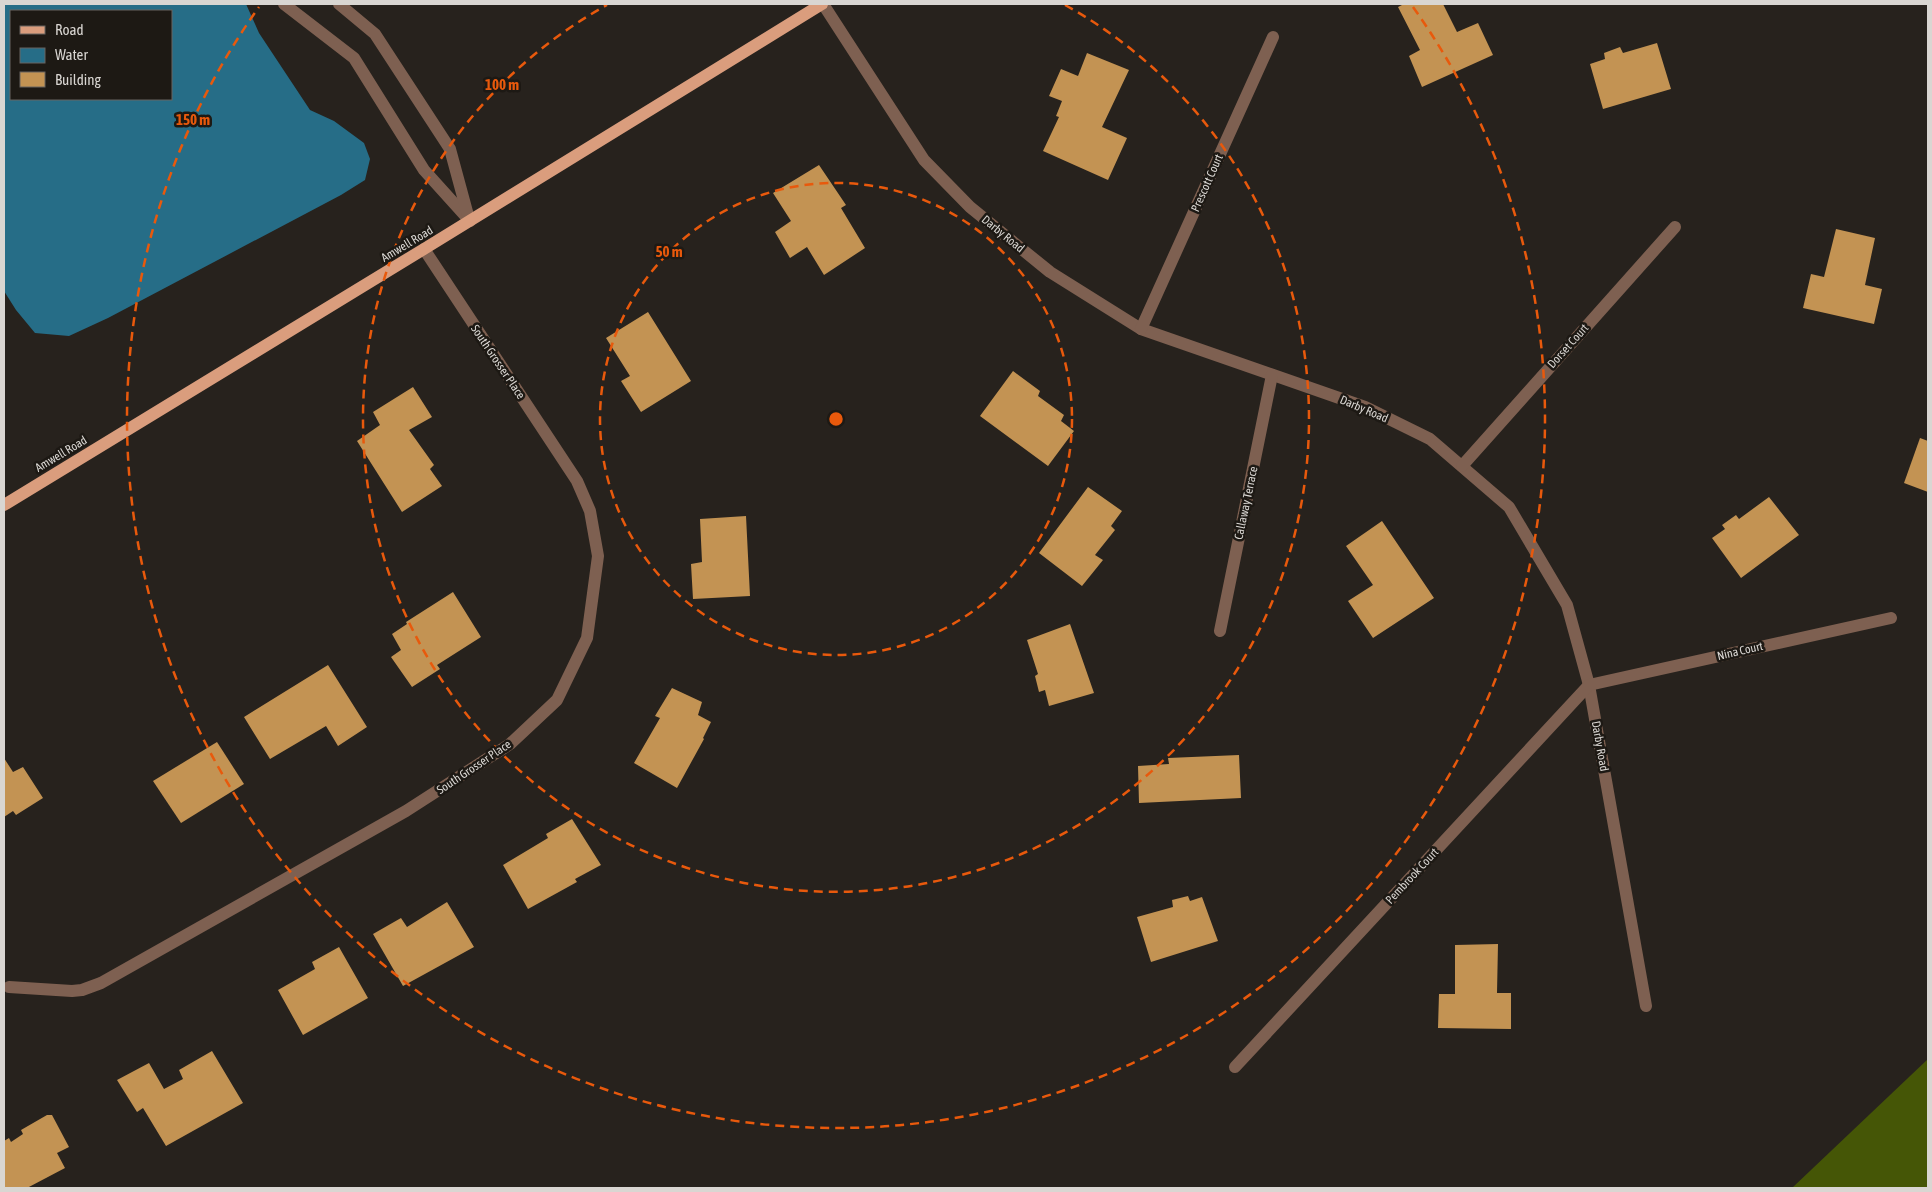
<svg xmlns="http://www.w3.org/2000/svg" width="1932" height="1192" font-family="'Asap Condensed',sans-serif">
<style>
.forest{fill:#455606}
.water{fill:#266d87;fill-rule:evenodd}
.building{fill:#c39353}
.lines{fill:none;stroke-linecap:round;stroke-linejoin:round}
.minor{stroke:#7e6051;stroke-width:12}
.major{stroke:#da9d7d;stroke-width:12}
.ring{fill:none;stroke:#e8590c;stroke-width:2.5;stroke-dasharray:9 6}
.labels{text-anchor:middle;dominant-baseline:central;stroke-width:5;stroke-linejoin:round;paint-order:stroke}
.street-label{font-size:12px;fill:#d9d6d2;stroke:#1d1914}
.centre{fill:#e8590c;stroke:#1d1914;stroke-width:2.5}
.ring-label{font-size:15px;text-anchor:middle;font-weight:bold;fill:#e8590c;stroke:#1d1914;stroke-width:5;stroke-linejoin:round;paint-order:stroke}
</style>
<rect width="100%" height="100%" fill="#27221d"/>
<polygon class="forest" points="1928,1059 1928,1188 1792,1188"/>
<path class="water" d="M4 4H246L259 33 310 110 334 121 364 143 370 159 365 180 341 195 108 318 69 336 35 333 16 310 4 291ZM11 11H171V99H11Z"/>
<g class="building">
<polygon points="1404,4 1443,4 1457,32 1478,23 1493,55 1422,87 1409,56 1420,50 1398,7"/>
<polygon points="1657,43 1671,89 1603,109 1590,64 1605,59 1604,53 1620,47 1623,53"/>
<polygon points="1087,53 1129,70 1102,127 1127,138 1108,180 1043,151 1059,117 1056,116 1062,101 1049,96 1061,69 1078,76"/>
<polygon points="819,165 846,205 841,208 865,248 824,275 807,247 790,258 775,232 791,221 773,193"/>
<polygon points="1836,229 1875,238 1865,285 1882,289 1874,324 1803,308 1811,274 1824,277"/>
<polygon points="648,312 691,381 641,412 621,381 630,376 606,338"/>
<polygon points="1013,371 1040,391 1038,396 1064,415 1061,421 1074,431 1048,466 980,416"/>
<polygon points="413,387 432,417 409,430 434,465 430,469 442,486 402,512 357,441 380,425 373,412"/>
<polygon points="1920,438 1928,441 1928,492 1904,483"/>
<polygon points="1088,487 1122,511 1111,526 1115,530 1095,555 1103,560 1082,586 1039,553"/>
<polygon points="1769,497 1799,535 1741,578 1712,538 1725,529 1722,525 1736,515 1739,519"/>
<polygon points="746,516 750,596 693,599 691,564 702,562 700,519"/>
<polygon points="1382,521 1434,598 1373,638 1348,601 1373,585 1346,546"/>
<polygon points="453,592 481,637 437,665 440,669 412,687 391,657 401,650 392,634 407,624 406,622"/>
<polygon points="1070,624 1094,693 1049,706 1045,690 1039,692 1035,676 1038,674 1027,640"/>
<polygon points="328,665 367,727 338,746 326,726 270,759 244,717"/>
<polygon points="672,688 702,702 698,715 711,722 703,738 704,739 677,788 634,763 660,718 655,716"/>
<polygon points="217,742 244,784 181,823 153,781"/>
<polygon points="1239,755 1241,798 1139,803 1138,766 1169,764 1168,758"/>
<polygon points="4,758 13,772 23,767 43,798 16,815 13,811 4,817"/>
<polygon points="572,819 601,865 575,879 577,882 528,909 503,865 548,838 546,834"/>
<polygon points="1188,896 1190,901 1202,897 1218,941 1151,962 1137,917 1173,907 1172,900"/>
<polygon points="447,902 474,947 403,986 373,934 401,918 407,927"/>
<polygon points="1498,944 1497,993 1511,993 1511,1029 1438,1028 1439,994 1455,994 1455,945"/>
<polygon points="339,947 368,998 303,1035 278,990 315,969 312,962"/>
<polygon points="212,1051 243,1103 166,1146 143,1108 137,1112 117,1080 149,1063 164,1089 183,1079 179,1070"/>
<polygon points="47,1115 52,1115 69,1147 57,1153 65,1168 27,1188 4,1188 4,1141 9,1138 11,1142 23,1134 21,1130"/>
</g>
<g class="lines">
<g class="minor">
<polyline points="284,4 354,58 424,170 470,221"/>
<polyline points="339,4 375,34 450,149 469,219"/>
<polyline points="823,4 924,160 970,207 1050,272 1141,329 1365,407 1430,439 1509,507 1567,605 1589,685 1646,1006"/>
<polyline points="1141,329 1273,37"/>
<polyline points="1462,466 1675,227"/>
<polyline points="1220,631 1272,375"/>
<polyline points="9,987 72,991 82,990 101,983 406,811 510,744 557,700 587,638 598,556 590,511 577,481 424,249"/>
<polyline points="1235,1067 1589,685 1891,618"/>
</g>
<polyline class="major" points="4,505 424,249 822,4"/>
</g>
<g class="ring">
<circle cx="836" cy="419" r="236"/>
<path d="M1065 5A473 473 0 1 1 607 5"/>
<path d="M1413 7A709 709 0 1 1 259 7"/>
</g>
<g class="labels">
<g class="street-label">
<text transform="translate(1207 183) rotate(-66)">Prescott Court</text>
<text transform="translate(1003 234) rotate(39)">Darby Road</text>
<text transform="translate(407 244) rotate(-31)">Amwell Road</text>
<text transform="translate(1568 346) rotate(-48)">Dorset Court</text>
<text transform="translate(498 362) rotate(56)">South Grosser Place</text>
<text transform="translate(1364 409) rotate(23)">Darby Road</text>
<text transform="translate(61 454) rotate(-31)">Amwell Road</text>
<text transform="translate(1246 503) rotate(-78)">Callaway Terrace</text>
<text transform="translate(1740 651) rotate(-13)">Nina Court</text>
<text transform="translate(1600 746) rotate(80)">Darby Road</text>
<text transform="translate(474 767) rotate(-34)">South Grosser Place</text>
<text transform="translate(1412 876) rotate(-47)">Pembrook Court</text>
</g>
</g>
<circle cx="836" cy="419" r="8" class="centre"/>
<g class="ring-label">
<text x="502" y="90">100 m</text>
<text x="193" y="125">150 m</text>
<text x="669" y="257">50 m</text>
</g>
<rect width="1932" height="1192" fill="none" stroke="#d9d6d2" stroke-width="10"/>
<rect x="10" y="10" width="162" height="90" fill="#1d1914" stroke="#686560"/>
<rect x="20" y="26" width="25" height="8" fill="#da9d7d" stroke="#686560"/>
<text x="55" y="35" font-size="15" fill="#d9d6d2">Road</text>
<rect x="20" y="48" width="25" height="15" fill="#266d87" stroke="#686560"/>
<text x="55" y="60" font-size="15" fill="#d9d6d2">Water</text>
<rect x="20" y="72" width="25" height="15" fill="#c39353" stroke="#686560"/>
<text x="55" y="85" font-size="15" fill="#d9d6d2">Building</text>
</svg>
